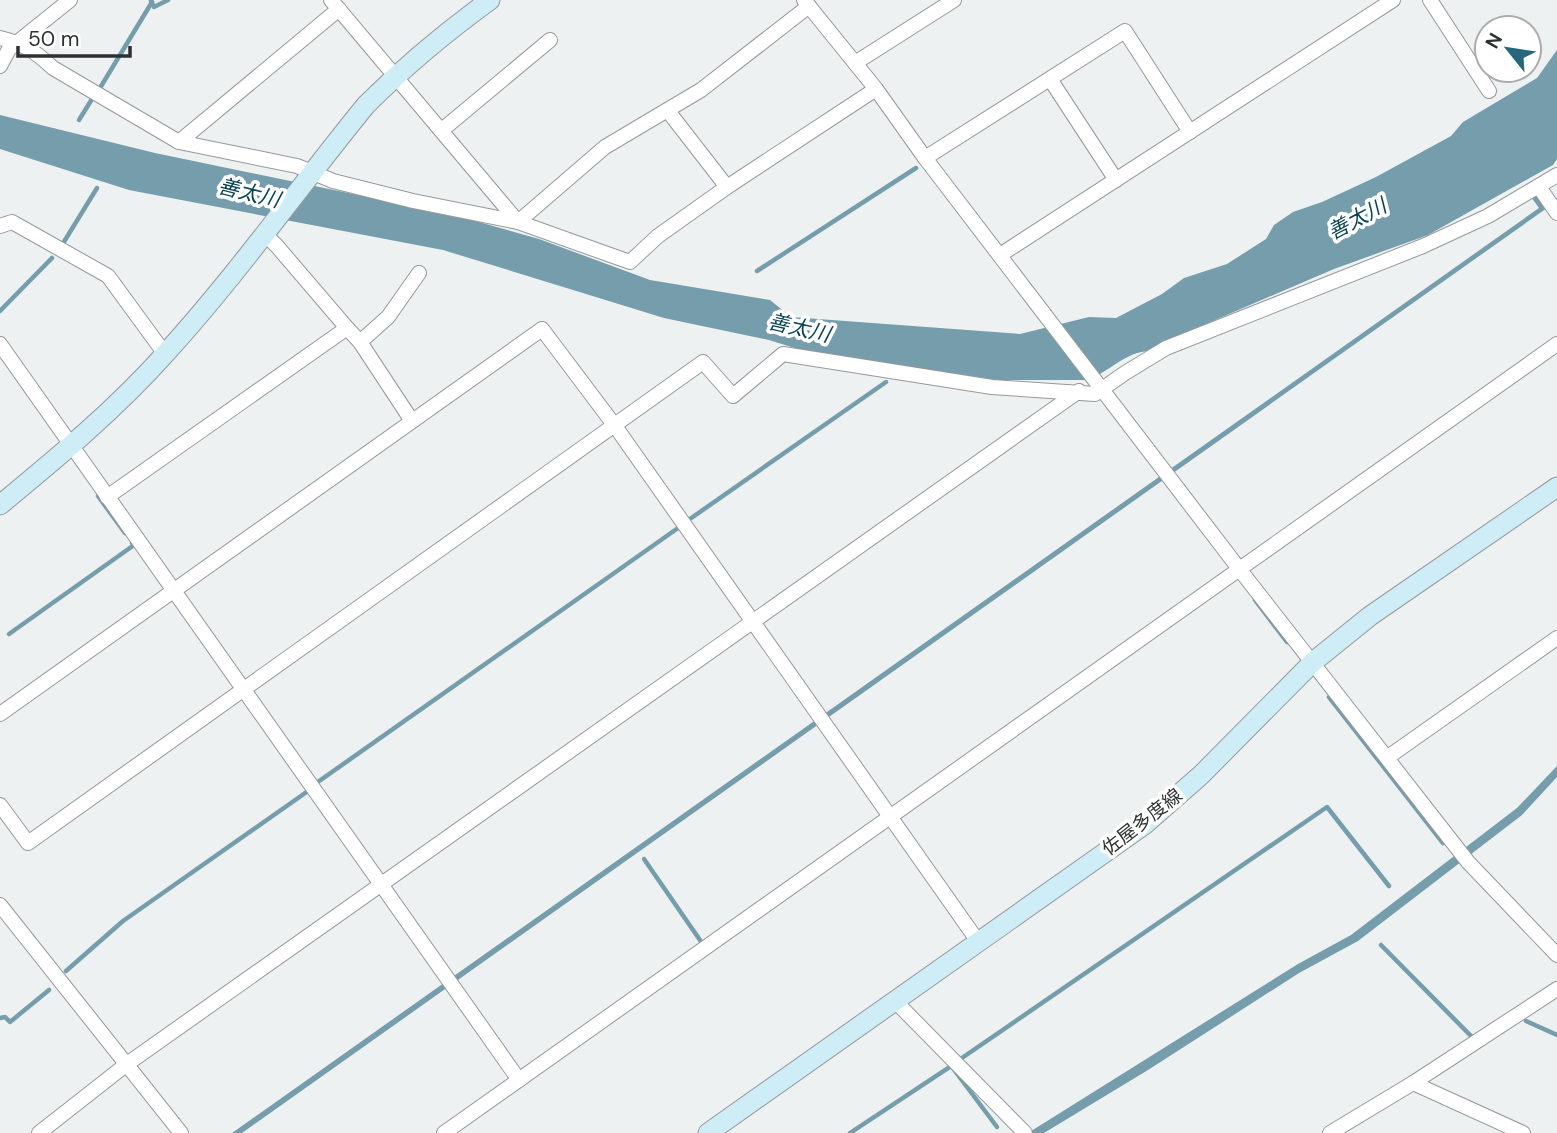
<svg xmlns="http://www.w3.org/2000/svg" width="1557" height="1133" font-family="'DM Sans','Noto Sans JP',sans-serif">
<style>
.water{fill:#759dab}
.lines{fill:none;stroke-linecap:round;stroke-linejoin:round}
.stream{stroke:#759dab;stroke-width:4.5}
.street-casing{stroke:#96999b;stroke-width:16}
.secondary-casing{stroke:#96999b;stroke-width:21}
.street{stroke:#fff;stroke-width:14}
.secondary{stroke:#ceedf7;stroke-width:19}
.labels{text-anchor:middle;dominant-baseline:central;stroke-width:7;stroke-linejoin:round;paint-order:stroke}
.street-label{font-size:19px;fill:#2f3031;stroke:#fff}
.water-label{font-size:21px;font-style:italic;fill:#094555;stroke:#fff}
</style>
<rect width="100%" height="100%" fill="#edf1f2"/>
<g class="water">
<path d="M1557 50V159L1553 165 1428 235 1334 269 1208 323 1155 352C1130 347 1110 372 1088 380H995L820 356 769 340 664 318 443 250 129 190 0 149V115L155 153 450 214 539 239 650 280 770 300 791 317 1020 334 1089 317 1116 318 1162 294 1184 278 1227 264 1266 239 1274 225 1293 212 1322 202 1376 177 1451 136 1463 122 1537 78Z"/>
<polygon points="1538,194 1547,208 242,1133 232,1133 1539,208 1531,197"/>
<polygon points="1557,766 1557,777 1522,815 1358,941 1299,973 1148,1070 1044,1133 1028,1133 1298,964 1351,935 1517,808"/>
</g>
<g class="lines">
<g class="stream">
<polyline points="151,1 154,7 168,0"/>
<polyline points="100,88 152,2"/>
<polyline points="79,120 92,99"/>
<polyline points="62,245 97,188"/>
<polyline points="757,271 916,168"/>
<polyline points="0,311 52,258"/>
<polyline points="100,494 98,496 125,533"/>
<polyline points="687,521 886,382"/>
<polyline points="1255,600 1287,642"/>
<polyline points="9,634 134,545 132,543"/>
<polyline points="1329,697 1443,843"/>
<polyline points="315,784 678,528"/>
<polyline points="644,859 702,943"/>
<polyline points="1381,945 1473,1038"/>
<polyline points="66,971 123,921 308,791"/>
<polyline points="0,1018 5,1017 10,1022 49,990"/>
<polyline points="1526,1021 1557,1035"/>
<polyline points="959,1060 1327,807 1389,886"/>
<polyline points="952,1067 997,1127"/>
<polyline points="850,1133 951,1066"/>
</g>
<defs>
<g id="street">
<polyline points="331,0 518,222 605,147 701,90 809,6"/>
<polyline points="804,0 876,89 925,158 1240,570 1468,862 1557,955"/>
<polyline points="1430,0 1489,91"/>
<path d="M0 38C23 43 36 52 53 68L179 142 297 166 333 181 413 201 518 222 630 262 658 236 727 187"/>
<polyline points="855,63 954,0"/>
<polyline points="0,66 9,49 70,0"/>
<polyline points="1050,79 1116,180"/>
<polyline points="668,111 727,187 876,89"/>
<polyline points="442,130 550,40"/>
<polyline points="179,142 339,9"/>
<polyline points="925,158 1125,31 1190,132"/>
<polyline points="1539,187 1557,213"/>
<polyline points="0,226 12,222 108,276 165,354"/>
<polyline points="263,233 276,245 347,328"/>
<polyline points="1000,255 1393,0"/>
<polyline points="360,342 388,317 419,273"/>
<polyline points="0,344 519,1080"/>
<polyline points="107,497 347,328 360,342 412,421"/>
<polyline points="0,714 542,329 615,426 977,940"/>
<polyline points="1388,757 1557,638"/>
<polyline points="0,805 28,843 703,362 733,396 783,354 992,387 1095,394 1125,373 1166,348 1423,246 1488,216 1557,175"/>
<polyline points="0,905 181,1133"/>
<polyline points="894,1000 1025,1133"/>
<polyline points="1413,1083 1523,1133"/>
<polyline points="39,1133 127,1064 1079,391"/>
<polyline points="444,1133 1557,344"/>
<polyline points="1330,1133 1413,1083 1557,989"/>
</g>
<g id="secondary">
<path d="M0 505C58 457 115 410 165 354 237 275 299 187 366 105 405 66 446 32 490 0"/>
<polyline points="708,1133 1144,825 1201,775 1313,662 1370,616 1557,487"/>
</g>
</defs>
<use href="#street" class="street-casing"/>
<use href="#secondary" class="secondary-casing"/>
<use href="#street" class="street"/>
<use href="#secondary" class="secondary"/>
</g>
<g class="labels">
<g class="street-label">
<text transform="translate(1142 822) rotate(-38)">佐屋多度線</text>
</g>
<g class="water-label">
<text transform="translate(249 193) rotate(14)">善太川</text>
<text transform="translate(1357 219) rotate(-28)">善太川</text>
<text transform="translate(799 328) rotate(13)">善太川</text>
</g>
</g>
<g transform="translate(1508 49) rotate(300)"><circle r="33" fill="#ffffff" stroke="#acacad" stroke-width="2"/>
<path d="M0-5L12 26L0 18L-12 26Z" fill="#26677b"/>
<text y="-10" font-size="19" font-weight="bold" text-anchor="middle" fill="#2f3031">N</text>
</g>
<path d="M18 46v10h112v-10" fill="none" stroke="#2f3031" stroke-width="3.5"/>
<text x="28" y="46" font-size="21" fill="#2f3031" stroke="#ffffff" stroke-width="5" paint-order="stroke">50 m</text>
</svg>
